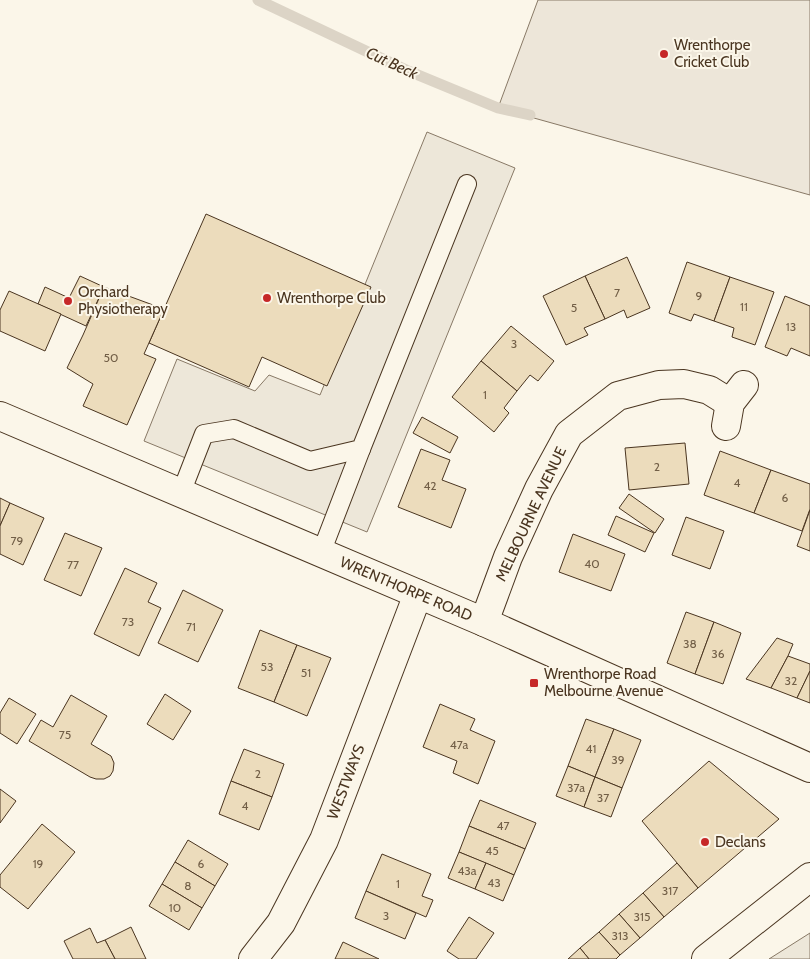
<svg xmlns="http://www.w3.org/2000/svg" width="810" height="959" font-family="Cabin,sans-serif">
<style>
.green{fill:#ede6d9;stroke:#887966}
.parking{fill:#ede7d9;stroke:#887966}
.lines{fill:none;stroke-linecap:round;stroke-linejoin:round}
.stream{stroke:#dcd4c6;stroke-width:11}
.building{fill:#ecdcbc;stroke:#4a3520}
.lane-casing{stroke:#4a3520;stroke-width:20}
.street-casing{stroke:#4a3520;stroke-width:30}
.secondary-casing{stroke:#4a3520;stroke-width:30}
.lane{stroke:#fbf6e9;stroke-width:18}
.street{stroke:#fbf6e9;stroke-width:28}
.secondary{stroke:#fbf6e9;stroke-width:28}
.poi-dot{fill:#c62828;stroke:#fbf6e9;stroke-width:2}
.labels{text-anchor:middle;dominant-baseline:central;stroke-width:4;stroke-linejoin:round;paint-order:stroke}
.number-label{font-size:12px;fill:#725f47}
.poi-label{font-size:15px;fill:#4a3520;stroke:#fbf6e9;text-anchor:start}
.street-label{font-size:15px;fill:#4a3520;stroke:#fbf6e9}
.water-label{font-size:16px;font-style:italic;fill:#4a3520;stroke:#fbf6e9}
</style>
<rect width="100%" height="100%" fill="#fbf6e9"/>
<polygon class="green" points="538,0 810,0 810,195 498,108"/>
<g class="parking">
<polygon points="427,132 515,168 367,532 144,441 177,359 255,391 269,375 320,395"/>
<polygon points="810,933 810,959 769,959"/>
</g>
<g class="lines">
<polyline class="stream" points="258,0 406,70 498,108 530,115"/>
</g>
<g class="building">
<polygon points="206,214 371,287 327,386 262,357 249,387 149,343"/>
<polygon points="627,257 650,308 627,318 624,310 605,319 585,276"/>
<polygon points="687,262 730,277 714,321 694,314 691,321 669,313"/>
<polygon points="80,276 104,287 86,326 38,304 45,287 69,298"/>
<polygon points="585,276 605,319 584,328 588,335 566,345 543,296"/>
<polygon points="730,277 774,292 755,345 732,337 734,328 714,321"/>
<polygon points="104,287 164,309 144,354 156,359 127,425 83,406 93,384 67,368 83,335"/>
<polygon points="9,291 61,314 45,351 0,331 0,310"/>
<polygon points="785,296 810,306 810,356 791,348 787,356 765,347"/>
<polygon points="511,326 554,361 538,381 530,375 517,391 481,361"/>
<polygon points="481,361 517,391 504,408 509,413 494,432 452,397"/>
<polygon points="422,417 458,437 450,453 413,433"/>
<polygon points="685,443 689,484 629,490 625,448"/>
<polygon points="421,449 450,460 442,480 466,489 451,528 398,507"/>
<polygon points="720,451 771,470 754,513 704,495"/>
<polygon points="771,470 810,484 810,509 802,531 754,513"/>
<polygon points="629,494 664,519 655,533 619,508"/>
<polygon points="0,498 10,503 0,526"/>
<polygon points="10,503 44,518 23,565 0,554 0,526"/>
<polygon points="810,510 810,551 797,546"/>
<polygon points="616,516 654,533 645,552 608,535"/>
<polygon points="686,517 724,531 710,569 672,555"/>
<polygon points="65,533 102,548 81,596 44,580"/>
<polygon points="573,534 625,554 611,591 559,572"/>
<polygon points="125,568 157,583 148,602 161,608 139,656 94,634"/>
<polygon points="183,590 223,610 198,662 158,643"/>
<polygon points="686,612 714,622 695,674 667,663"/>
<polygon points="714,622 741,633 723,684 695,674"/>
<polygon points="260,630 297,645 274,702 238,688"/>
<polygon points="777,638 793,644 788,656 771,688 746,679"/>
<polygon points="297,645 331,658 307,716 274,702"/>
<polygon points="788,656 810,664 810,671 797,698 771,688"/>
<polygon points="810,671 810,703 797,698"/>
<polygon points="165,694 191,711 173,740 147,724"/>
<polygon points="71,695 107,716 91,744 111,756 114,763 113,771 110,776 104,779 96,779 90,777 29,741 41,720 53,727"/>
<polygon points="9,698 36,714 17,744 0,733 0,713"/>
<polygon points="440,704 475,719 470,730 495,741 478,784 453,773 457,761 423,747"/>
<polygon points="586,719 614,729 595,777 568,766"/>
<polygon points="614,729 641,740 622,788 595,777"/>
<polygon points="244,749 284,764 272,797 231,781"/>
<polygon points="709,761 779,819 698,888 642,821"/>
<polygon points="568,766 595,777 584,807 556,796"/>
<polygon points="595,777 622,788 611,817 584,807"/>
<polygon points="231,781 272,797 259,830 219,814"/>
<polygon points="0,789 16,801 0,823"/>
<polygon points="480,800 536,823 525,849 469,826"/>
<polygon points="42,824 75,852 28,909 0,887 0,875"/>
<polygon points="469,826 525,849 514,875 459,852"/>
<polygon points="188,840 228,864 215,886 175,862"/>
<polygon points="459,852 486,863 475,889 448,878"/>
<polygon points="382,854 431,874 422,896 433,900 426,917 366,891"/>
<polygon points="175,862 215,886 202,908 162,884"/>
<polygon points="486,863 514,875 503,901 475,889"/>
<polygon points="677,863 698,888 664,917 643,893"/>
<polygon points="162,884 202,908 189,930 149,906"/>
<polygon points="366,891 416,913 405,939 355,918"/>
<polygon points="643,893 664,917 640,938 619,914"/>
<polygon points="619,914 640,938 620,955 599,932"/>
<polygon points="469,917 494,933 476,959 459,959 447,951"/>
<polygon points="131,927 146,959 115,959 105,940"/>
<polygon points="90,928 97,943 105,940 115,959 73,959 64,941"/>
<polygon points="599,932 620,955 616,959 589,959 580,948"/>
<polygon points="343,942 379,959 335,959"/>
<polygon points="580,948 589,959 568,959"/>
</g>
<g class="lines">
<defs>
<g id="lane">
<polyline points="181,493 204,434 234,429 310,461 361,449 467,184"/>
<polyline points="321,553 361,449"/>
</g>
<g id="street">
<polyline points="726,426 730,403 744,385"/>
<polyline points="484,622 508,557 539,489 569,434 618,396 659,385 684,384 709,390 730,403"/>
<polyline points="253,959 281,923 324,840 418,594"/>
</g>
<g id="secondary">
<polyline points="0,416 484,622 810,768"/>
<polyline points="706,959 810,877"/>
</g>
</defs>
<use href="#lane" class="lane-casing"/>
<use href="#street" class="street-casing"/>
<use href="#secondary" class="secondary-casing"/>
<use href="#lane" class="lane"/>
<use href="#street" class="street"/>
<use href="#secondary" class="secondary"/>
</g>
<g class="poi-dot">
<circle cx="664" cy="54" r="5"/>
<circle cx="267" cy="298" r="5"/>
<circle cx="68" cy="301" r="5"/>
<rect x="529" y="678" width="10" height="10" rx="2.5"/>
<circle cx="705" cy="842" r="5"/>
</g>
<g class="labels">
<g class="number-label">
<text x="617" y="292">7</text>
<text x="699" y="295">9</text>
<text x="744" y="306">11</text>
<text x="574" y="307">5</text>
<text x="791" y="326">13</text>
<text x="514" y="343">3</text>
<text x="111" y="357">50</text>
<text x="485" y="394">1</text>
<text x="657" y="466">2</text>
<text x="737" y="482">4</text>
<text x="430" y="485">42</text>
<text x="785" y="497">6</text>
<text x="17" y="540">79</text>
<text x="592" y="563">40</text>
<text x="73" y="564">77</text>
<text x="128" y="621">73</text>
<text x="191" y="626">71</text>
<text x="690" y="643">38</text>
<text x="718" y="653">36</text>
<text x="267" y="666">53</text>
<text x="306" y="672">51</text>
<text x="791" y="680">32</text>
<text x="65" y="734">75</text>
<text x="459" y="744">47a</text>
<text x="591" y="748">41</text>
<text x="618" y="759">39</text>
<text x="258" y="773">2</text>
<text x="576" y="787">37a</text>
<text x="603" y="797">37</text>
<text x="245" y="805">4</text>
<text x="503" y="825">47</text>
<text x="492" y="850">45</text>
<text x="38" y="863">19</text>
<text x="201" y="863">6</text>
<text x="467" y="870">43a</text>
<text x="494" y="882">43</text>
<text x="398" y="883">1</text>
<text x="188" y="885">8</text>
<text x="670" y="890">317</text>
<text x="175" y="907">10</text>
<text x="386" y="915">3</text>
<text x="642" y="916">315</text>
<text x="620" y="935">313</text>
</g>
<g class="poi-label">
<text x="674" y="45">Wrenthorpe<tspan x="674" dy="17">Cricket Club</tspan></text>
<text x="78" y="292">Orchard<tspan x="78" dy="17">Physiotherapy</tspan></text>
<text x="277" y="298">Wrenthorpe Club</text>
<text x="544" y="674">Wrenthorpe Road<tspan x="544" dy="17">Melbourne Avenue</tspan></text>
<text x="715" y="842">Declans</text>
</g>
<g class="street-label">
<text transform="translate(531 514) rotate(-65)">MELBOURNE AVENUE</text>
<text transform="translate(406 589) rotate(23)">WRENTHORPE ROAD</text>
<text transform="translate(346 782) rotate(-69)">WESTWAYS</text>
</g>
<g class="water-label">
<text transform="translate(392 63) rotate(25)">Cut Beck</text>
</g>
</g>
</svg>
